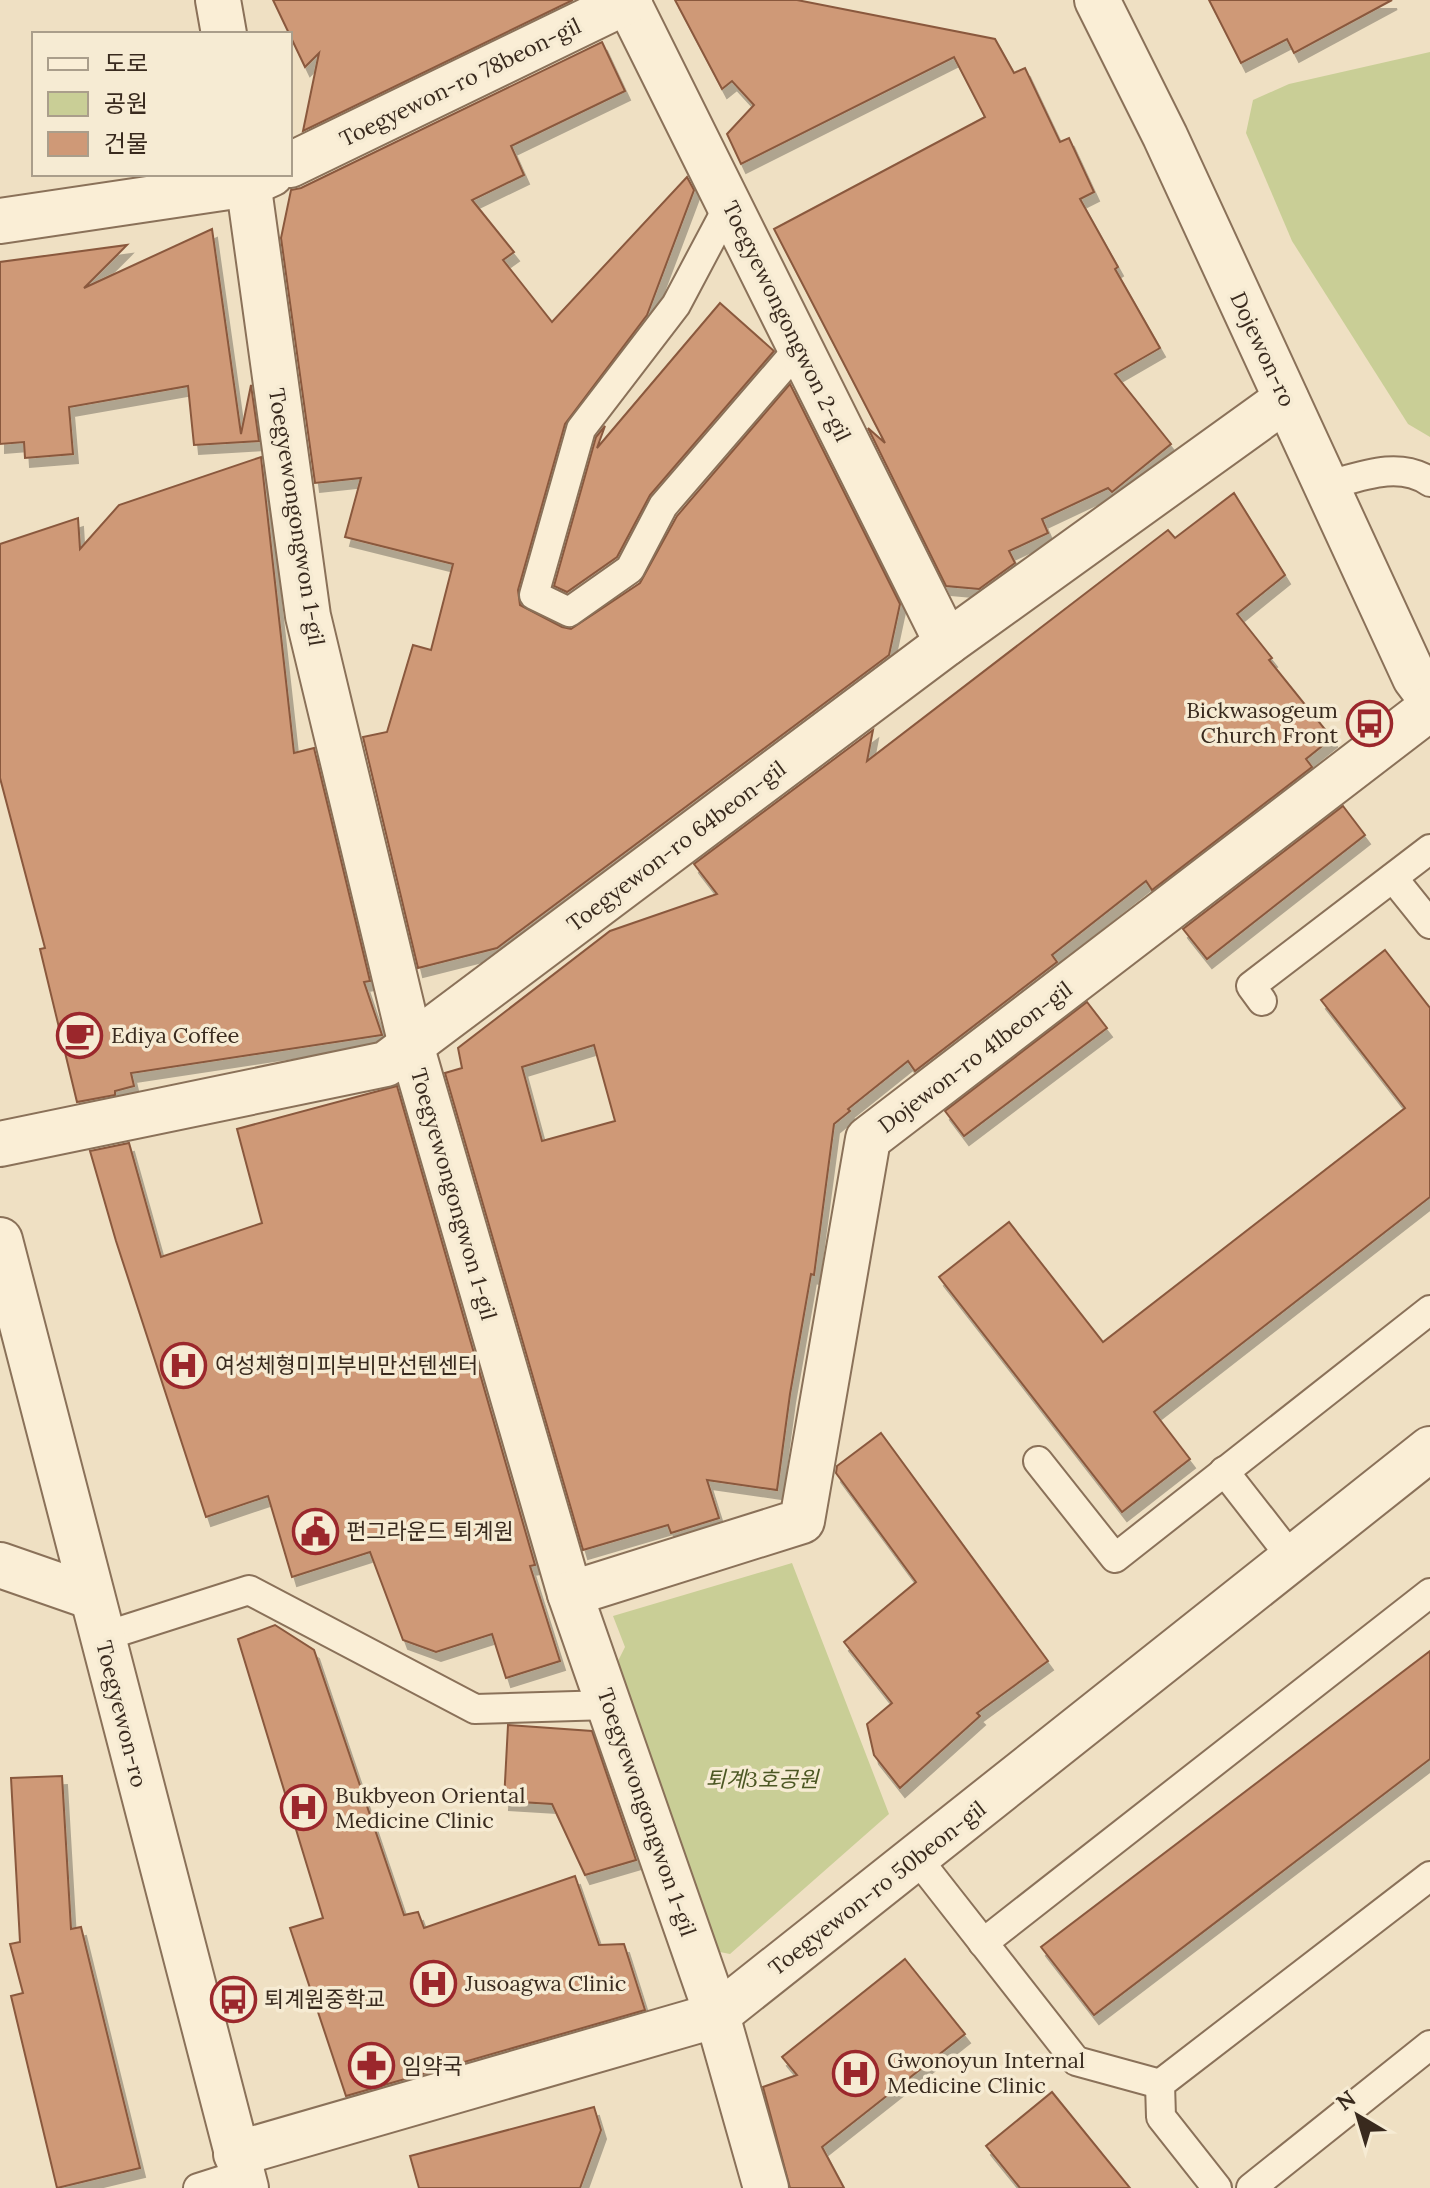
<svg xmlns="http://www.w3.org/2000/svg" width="1430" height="2188" font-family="Lora,'Noto Sans KR',serif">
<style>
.green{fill:#c9ce96}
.building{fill:#cf9977;stroke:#8a593e;stroke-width:2;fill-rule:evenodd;filter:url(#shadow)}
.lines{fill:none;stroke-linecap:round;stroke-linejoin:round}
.service-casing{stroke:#8a7159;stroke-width:32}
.minor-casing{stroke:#8a7159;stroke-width:48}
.tertiary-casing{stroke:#8a7159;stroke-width:48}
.service{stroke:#faeed6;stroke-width:28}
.minor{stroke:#faeed6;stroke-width:44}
.tertiary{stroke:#faeed6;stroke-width:44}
.labels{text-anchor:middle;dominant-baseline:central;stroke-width:7;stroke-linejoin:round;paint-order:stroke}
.street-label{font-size:22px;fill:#392a1e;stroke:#f6ebd3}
.poi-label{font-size:22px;fill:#392a1e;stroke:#f6ebd3;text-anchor:start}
.park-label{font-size:22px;font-style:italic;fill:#4c5723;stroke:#f6ebd3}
</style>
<defs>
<filter id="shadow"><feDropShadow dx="5" dy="9" stdDeviation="0" flood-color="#0004"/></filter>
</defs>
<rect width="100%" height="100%" fill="#efe0c3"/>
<g class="green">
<polygon points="1430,52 1430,437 1408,424 1292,241 1246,133 1253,100 1289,84"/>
<polygon points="792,1563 889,1814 730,1954 710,1950 612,1673 625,1647 613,1616"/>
</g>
<g class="building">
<polygon points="273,0 573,0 303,131 319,53 305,67"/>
<polygon points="675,0 797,0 995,39 1014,73 1025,68 1060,142 1069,138 1094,192 1080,199 1118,267 1115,269 1160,348 1115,374 1171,444 1112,492 1108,488 1042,519 1048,533 1009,551 1015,563 979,589 946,586 868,428 885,443 774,229 985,117 954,57 741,164 727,134 754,105 732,81 722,89"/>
<polygon points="1209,0 1392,0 1294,53 1287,39 1241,63"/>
<polygon points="602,42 625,91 511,146 524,175 472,200 514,252 503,260 552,322 687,177 694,190 647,315 565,424 518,590 520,605 562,627 571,629 640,583 677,516 790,384 900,604 889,655 497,948 418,968 363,737 387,732 413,645 431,650 453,564 345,537 361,478 315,483 281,238 291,190 301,188"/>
<polygon points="212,229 241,434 251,385 259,441 194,445 188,386 69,407 73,454 25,458 24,442 0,444 0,262 127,245 84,288"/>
<polygon points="720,303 774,351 650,495 617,557 567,592 554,586 596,437 605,426 597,448"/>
<polygon points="261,457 294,753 314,748 370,981 364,982 382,1035 131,1073 134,1086 115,1091 115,1095 77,1102 40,949 45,948 0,778 0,544 78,518 80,549 119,505"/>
<path d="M1234 493 1285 575 1237 614 1272 658 1269 660 1332 738 1306 759 1312 767 1152 890 1146 881 1052 955 1057 962 915 1071 908 1061 848 1109 850 1111 834 1124 814 1275 811 1274 790 1394 777 1490 707 1480 719 1518 671 1533 668 1525 583 1550 445 1073 462 1068 458 1048 610 931 717 894 694 864 873 730 867 761 1168 530 1175 538ZM594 1045 615 1121 542 1141 522 1067Z"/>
<polygon points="1343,806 1365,835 1207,959 1183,929"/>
<polygon points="1385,950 1430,1008 1430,1197 1154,1412 1190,1459 1122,1512 939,1277 1009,1222 1103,1342 1405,1108 1321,1000"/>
<polygon points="1087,1002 1107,1028 964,1136 945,1111"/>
<polygon points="397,1086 535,1565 530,1566 560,1661 506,1678 492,1634 436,1652 403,1640 370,1552 292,1577 268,1496 206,1517 116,1241 90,1151 129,1143 161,1257 262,1223 237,1129"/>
<polygon points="881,1433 1048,1661 977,1713 980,1716 900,1788 874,1755 867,1724 892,1703 844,1642 916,1582 836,1473 837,1466"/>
<polygon points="275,1625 314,1650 404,1915 418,1912 424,1928 575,1876 599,1945 624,1944 645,2010 346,2096 290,1928 323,1918 238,1639"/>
<polygon points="1430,1651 1430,1759 1094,2015 1041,1947"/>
<polygon points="508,1725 592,1731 636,1860 585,1875 552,1804 504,1801"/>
<polygon points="62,1776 71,1929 81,1927 140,2168 57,2188 11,1996 23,1993 10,1944 20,1942 11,1778"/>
<polygon points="905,1959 965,2034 822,2147 844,2188 790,2188 763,2087 797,2075 782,2057"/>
<polygon points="1052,2092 1130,2188 1020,2188 986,2146"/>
<polygon points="594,2107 601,2130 580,2188 419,2188 410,2156"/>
</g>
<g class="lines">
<defs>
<g id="service">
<polyline points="729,205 676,305 581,429 534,595 569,612 630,569 663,506 800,347"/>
<path d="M1326 486C1359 477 1399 460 1430 482"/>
<polyline points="1393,878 1430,924"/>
<polyline points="1262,1001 1251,986 1430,849"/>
<polyline points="1038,1461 1115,1558 1430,1310"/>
<polyline points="1224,1471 1292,1558"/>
<polyline points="102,1637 249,1590 475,1709 609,1705"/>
<polyline points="916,1857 1076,2061 1160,2084"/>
<polyline points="983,1943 1430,1593"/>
<polyline points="198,2188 242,2174"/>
<polyline points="1217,2188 1161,2117 1160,2084 1430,1876"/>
<polyline points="1251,2188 1430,2045"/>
</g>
<g id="minor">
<polyline points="218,0 224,34"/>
<polyline points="627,0 947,643"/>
<polyline points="1097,0 1165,136 1415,678 1430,698"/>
<polyline points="290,165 630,0"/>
<polyline points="247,174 308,616 411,1045 570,1594 717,2015 766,2188"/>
<polyline points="0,221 249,184 271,174"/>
<polyline points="0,1144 386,1064 947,643 1286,399"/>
<polyline points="0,1565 92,1597"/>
<polyline points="570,1594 802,1521 868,1139 1430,708"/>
<polyline points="236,2154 717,2015 1430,1449"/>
</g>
<polyline id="tertiary" points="0,1240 246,2188"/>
</defs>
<use href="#service" class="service-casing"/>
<use href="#minor" class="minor-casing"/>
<use href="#tertiary" class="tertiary-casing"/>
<use href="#service" class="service"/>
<use href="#minor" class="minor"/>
<use href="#tertiary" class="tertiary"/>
</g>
<defs>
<symbol id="bus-ring" viewBox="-11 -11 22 22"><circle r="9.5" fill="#f6ebd3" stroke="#9b272c" stroke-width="1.5"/><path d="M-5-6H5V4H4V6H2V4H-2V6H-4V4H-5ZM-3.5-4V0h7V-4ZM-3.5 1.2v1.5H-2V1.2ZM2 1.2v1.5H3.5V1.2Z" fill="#9b272c"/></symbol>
<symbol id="cafe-ring" viewBox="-11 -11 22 22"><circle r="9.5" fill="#f6ebd3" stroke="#9b272c" stroke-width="1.5"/><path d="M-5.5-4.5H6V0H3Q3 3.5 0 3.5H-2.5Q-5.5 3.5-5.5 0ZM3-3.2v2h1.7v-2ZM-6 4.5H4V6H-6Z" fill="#9b272c"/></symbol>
<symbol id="hospital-ring" viewBox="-11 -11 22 22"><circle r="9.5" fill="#f6ebd3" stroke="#9b272c" stroke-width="1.5"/><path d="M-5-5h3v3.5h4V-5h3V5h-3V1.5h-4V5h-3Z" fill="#9b272c"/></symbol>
<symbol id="civic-ring" viewBox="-11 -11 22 22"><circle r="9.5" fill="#f6ebd3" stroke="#9b272c" stroke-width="1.5"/><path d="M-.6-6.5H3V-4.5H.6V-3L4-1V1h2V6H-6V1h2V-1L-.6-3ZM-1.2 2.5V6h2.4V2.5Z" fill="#9b272c"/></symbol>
<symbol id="pharmacy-ring" viewBox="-11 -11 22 22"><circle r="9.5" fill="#f6ebd3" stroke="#9b272c" stroke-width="1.5"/><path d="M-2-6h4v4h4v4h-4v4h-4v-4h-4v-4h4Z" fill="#9b272c"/></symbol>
</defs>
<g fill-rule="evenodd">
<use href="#bus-ring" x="1344" y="698" width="51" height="51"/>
<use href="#cafe-ring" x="54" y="1010" width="51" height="51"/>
<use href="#hospital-ring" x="158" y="1340" width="51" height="51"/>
<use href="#civic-ring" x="290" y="1506" width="51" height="51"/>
<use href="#hospital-ring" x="278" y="1782" width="51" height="51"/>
<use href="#hospital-ring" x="408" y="1958" width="51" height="51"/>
<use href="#bus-ring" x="208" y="1974" width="51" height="51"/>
<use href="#pharmacy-ring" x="346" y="2040" width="51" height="51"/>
<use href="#hospital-ring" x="830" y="2048" width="51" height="51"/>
</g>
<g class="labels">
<g class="street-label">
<text transform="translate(460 82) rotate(-26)">Toegyewon-ro 78beon-gil</text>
<text transform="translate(787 321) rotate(64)">Toegyewongongwon 2-gil</text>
<text transform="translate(1263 349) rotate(65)">Dojewon-ro</text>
<text transform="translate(297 517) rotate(81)">Toegyewongongwon 1-gil</text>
<text transform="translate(676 846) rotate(-37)">Toegyewon-ro 64beon-gil</text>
<text transform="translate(975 1057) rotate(-37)">Dojewon-ro 41beon-gil</text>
<text transform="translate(454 1194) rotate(74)">Toegyewongongwon 1-gil</text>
<text transform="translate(122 1714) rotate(76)">Toegyewon-ro</text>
<text transform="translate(647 1812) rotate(71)">Toegyewongongwon 1-gil</text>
<text transform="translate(877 1888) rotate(-38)">Toegyewon-ro 50beon-gil</text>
</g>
<g class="poi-label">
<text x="1338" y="710" text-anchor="end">Bickwasogeum<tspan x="1338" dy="25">Church Front</tspan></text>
<text x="111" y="1035">Ediya Coffee</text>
<text x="215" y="1365">여성체형미피부비만선텐센터</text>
<text x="346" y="1531">펀그라운드 퇴계원</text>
<text x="335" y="1795">Bukbyeon Oriental<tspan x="335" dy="25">Medicine Clinic</tspan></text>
<text x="465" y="1983">Jusoagwa Clinic</text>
<text x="264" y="1999">퇴계원중학교</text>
<text x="887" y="2060">Gwonoyun Internal<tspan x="887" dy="25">Medicine Clinic</tspan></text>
<text x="402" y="2066">임약국</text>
</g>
<g class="park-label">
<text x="762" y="1779">퇴계3호공원</text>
</g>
</g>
<rect x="32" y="32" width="260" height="144" fill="#f6ebd3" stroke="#aa9e8b" stroke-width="2"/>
<rect x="48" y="58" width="40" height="12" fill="#faeed6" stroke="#aa9e8b" stroke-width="2"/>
<text x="104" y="72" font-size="24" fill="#392a1e">도로</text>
<rect x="48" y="92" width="40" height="24" fill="#c9ce96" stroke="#aa9e8b" stroke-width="2"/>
<text x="104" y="112" font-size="24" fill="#392a1e">공원</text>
<rect x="48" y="132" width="40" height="24" fill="#cf9977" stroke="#aa9e8b" stroke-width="2"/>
<text x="104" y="152" font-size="24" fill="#392a1e">건물</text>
<g transform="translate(1358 2116) rotate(322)" stroke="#f6ebd3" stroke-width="6" paint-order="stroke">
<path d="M0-6L14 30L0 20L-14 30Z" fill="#392a1e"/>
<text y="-12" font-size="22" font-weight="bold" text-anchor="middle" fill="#392a1e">N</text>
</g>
</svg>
